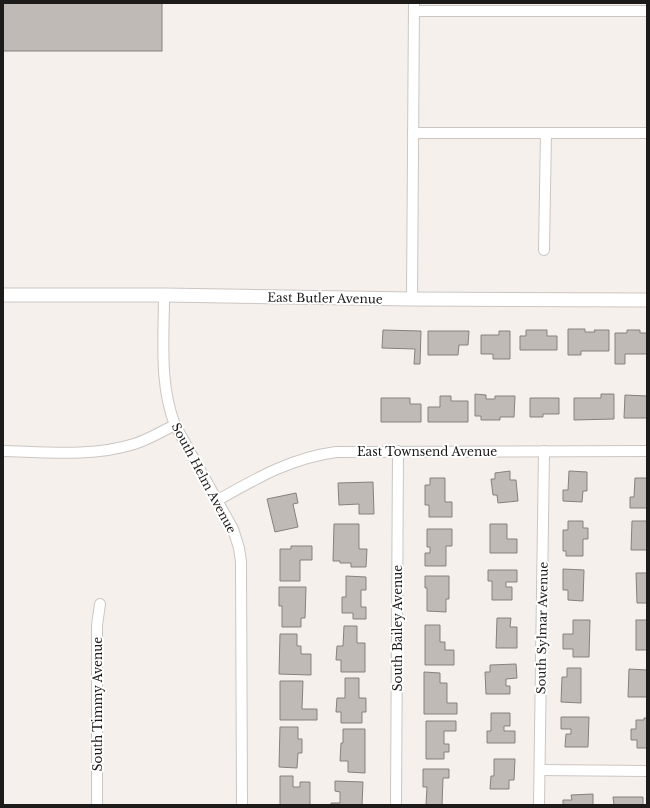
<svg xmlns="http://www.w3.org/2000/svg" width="650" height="808" font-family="'Libre Baskerville',serif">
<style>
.building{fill:#bfbab6;stroke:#86817e}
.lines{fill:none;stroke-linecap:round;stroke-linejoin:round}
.minor-casing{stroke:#ccc6c2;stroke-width:12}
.tertiary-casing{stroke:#ccc6c2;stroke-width:15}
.minor{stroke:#fff;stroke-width:10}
.tertiary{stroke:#fff;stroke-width:13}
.labels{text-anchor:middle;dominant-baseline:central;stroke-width:4;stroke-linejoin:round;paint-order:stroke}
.street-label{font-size:12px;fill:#1d1b1a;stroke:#fff}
</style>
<rect width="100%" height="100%" fill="#f6f0ed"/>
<g class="building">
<rect x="3" y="3" width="159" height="48"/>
<polygon points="568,329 585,329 585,332 595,332 594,330 609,330 609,351 581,351 581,355 568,355"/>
<polygon points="383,330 421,331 420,364 414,364 415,349 382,348"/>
<polygon points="526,330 547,330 547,336 557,336 557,350 520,350 520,336 526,336"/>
<polygon points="627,330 640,330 640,333 647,333 647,354 625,354 625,364 615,364 615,333 627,333"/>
<polygon points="428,331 469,331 468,345 459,345 458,355 428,355"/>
<polygon points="499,331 510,331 510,359 493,359 493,354 481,354 481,335 499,335"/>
<polygon points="475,394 486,395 486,399 495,399 495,396 515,396 514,417 500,417 500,420 481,420 481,416 475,416"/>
<polygon points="601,394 614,394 614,419 574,420 574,398 601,398"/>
<polygon points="625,395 647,396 647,418 624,418"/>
<polygon points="440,396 451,396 451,401 468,401 468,422 428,422 428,407 440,407"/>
<polygon points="381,398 410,398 410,404 421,404 421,422 381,422"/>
<polygon points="530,398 559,398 559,414 543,414 543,417 530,417"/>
<polygon points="510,471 510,480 516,480 518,501 498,503 497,495 493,495 491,479 495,479 495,473"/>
<polygon points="569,471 587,472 587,491 583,491 582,502 563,501 563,490 568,490"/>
<polygon points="430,478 445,478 445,502 452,502 452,517 429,517 429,505 425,505 425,485 430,485"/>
<polygon points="635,478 647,478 647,508 630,508 630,497 634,497"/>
<polygon points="373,482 374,514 359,514 359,504 339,505 338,483"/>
<polygon points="296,493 298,503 293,504 298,527 275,532 267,499"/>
<polygon points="568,521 583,521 583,528 588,528 588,539 583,539 583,556 566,556 566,551 563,551 563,530 568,530"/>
<polygon points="632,521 647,521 647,550 631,550"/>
<polygon points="334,524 359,524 359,549 367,549 366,567 351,567 351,563 340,563 340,561 333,561"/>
<polygon points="490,524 507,524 507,539 517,539 517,553 490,553"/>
<polygon points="427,529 452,529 452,546 446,546 446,566 425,566 425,553 430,553 430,547 427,547"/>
<polygon points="291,546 312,546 312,560 300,560 300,581 280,581 280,549 291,549"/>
<polygon points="563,569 584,570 583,601 568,600 568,590 563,590"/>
<polygon points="488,570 517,570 517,582 506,582 506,587 512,587 512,600 492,600 492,581 488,581"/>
<polygon points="636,573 647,573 647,603 637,603"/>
<polygon points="346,576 366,577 366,590 361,590 361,607 366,607 366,619 353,619 353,613 342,613 342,597 346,597"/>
<polygon points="425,576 449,576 449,599 446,599 446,612 427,611 427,588 425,588"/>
<polygon points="279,587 306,587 305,618 301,618 301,627 282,627 282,606 279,606"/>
<polygon points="497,618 511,618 510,627 517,627 517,648 496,648"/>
<polygon points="573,620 590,620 589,657 573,657 573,649 563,649 563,634 573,634"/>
<rect x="636" y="620" width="11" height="30"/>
<polygon points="425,625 440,625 440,642 445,642 445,650 454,650 454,665 425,665"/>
<polygon points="344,626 357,626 357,643 365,643 365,672 341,672 341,660 336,660 337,646 343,646"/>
<polygon points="280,634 297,634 297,646 301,646 301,654 311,654 311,675 279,674"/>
<polygon points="516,664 517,678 506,679 506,686 510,686 510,694 486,694 485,672 490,672 490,665"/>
<polygon points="567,668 581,668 581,703 561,702 562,677 567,677"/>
<polygon points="629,669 647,670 647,697 628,697"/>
<polygon points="424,672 440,673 440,683 447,683 447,703 457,703 457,714 424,714"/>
<polygon points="345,678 359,678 359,698 366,698 366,712 362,712 362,723 341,723 341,712 336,712 337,698 345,698"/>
<polygon points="280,681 303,681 302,709 317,709 317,720 280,720"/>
<polygon points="491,713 510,713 510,726 504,726 504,731 515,731 515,743 487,743 487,731 491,731"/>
<polygon points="561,717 589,717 588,747 565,747 566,734 571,734 571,729 561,729"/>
<polygon points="644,718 647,718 647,748 637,748 637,740 631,740 631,729 636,729 636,720 644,720"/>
<polygon points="426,721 456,721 456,731 444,731 444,744 449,744 449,752 444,752 444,759 426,759"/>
<polygon points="280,727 298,727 298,739 302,739 302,753 298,753 297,768 279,767"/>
<polygon points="343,729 365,729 365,773 348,772 348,761 340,761 341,743 343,743"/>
<polygon points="494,759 515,759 514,780 509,780 509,789 490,789 491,776 494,776"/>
<polygon points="423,769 449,769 449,778 443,778 442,805 426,805 427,787 423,787"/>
<polygon points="280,776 293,776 293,787 300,787 300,782 310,782 310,805 280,805"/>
<polygon points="335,781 363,782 362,805 331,805 331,803 340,803 340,792 335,791"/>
<polygon points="593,794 593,805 563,805 563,800 572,800 571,795"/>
<polygon points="613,797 643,797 643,805 614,805"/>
</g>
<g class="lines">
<defs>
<g id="minor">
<polyline points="414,11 647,11"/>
<polyline points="413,133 647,133"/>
<polyline points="544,250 546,133"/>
<path d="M164 295C164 338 159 384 175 425L233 529 239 548 241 562 242 805"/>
<polyline points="412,299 414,3"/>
<path d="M3 451C45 452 93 457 134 444 148 440 162 431 175 425"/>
<path d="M218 500C257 478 291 458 336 452L647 451"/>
<polyline points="540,770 647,771"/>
<polyline points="97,805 97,625 100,604"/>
<polyline points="396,805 398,451"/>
<polyline points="539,805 544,451"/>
</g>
<polyline id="tertiary" points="3,295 164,295 412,299 647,300"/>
</defs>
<use href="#minor" class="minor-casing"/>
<use href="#tertiary" class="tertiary-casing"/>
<use href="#minor" class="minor"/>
<use href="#tertiary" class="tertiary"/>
</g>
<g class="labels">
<g class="street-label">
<text transform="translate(325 298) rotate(1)">East Butler Avenue</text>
<text x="427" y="451">East Townsend Avenue</text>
<text transform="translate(204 478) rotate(62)">South Helm Avenue</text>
<text transform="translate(397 628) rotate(-90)">South Bailey Avenue</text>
<text transform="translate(542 628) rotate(-89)">South Sylmar Avenue</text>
<text transform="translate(97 704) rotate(-90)">South Timmy Avenue</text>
</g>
</g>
<rect width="650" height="808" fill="none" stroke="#1d1b1a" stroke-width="8"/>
</svg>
